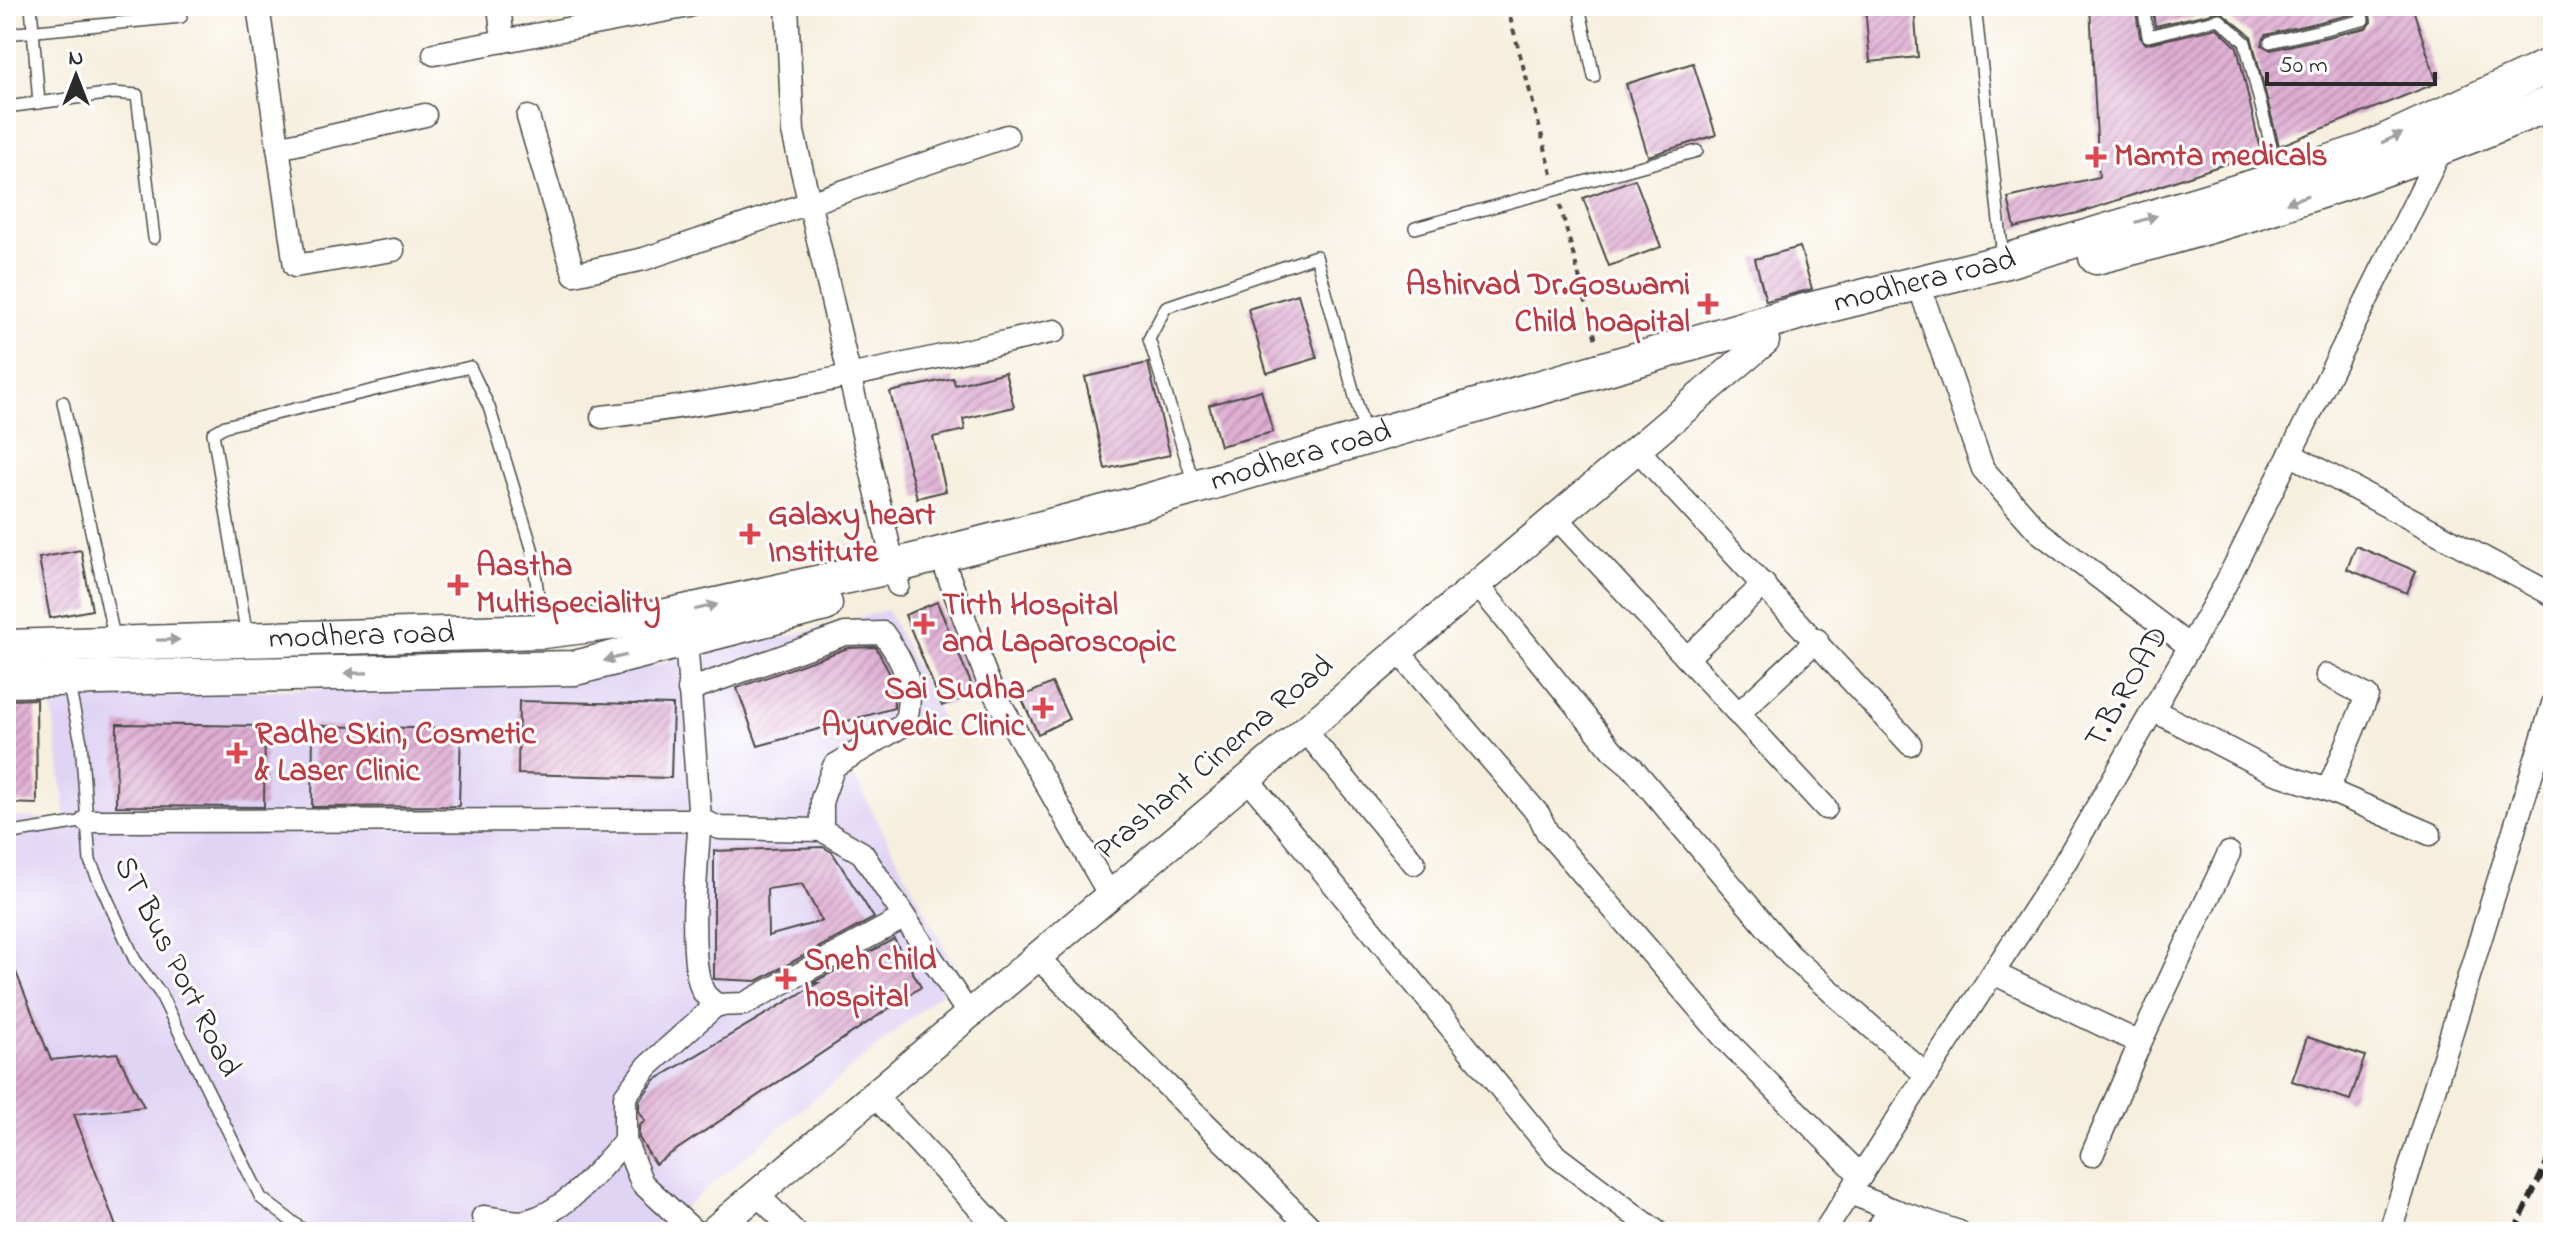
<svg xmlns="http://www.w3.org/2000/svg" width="2559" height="1238" font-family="'Indie Flower',sans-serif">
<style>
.built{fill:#e0d4f4}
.building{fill:url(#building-hatch);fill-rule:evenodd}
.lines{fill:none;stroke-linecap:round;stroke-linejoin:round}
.service-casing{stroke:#494846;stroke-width:14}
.minor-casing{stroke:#494846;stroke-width:25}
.tertiary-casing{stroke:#494846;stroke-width:31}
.primary-casing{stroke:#494846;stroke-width:37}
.path{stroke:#494846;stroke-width:4;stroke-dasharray:6 6;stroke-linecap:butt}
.service{stroke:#fff;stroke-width:11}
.minor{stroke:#fff;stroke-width:22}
.tertiary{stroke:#fff;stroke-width:28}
.primary{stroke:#fff;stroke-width:34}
.rail{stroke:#2b2b2b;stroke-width:6;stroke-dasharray:12 6;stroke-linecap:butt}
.oneway{fill:#a0a0a0}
.health-dot{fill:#e0444e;stroke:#fff;stroke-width:3}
.labels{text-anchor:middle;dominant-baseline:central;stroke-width:6;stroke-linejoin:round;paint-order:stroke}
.health-label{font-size:32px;font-weight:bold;fill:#be3a42;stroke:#fff;text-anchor:start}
.street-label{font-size:32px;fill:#2b2b2b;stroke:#fff}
</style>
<defs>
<pattern id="building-hatch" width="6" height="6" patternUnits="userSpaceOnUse" patternTransform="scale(2)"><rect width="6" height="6" fill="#dfaed3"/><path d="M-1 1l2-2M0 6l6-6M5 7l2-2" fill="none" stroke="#b58eab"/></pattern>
</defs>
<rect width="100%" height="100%" fill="#fff"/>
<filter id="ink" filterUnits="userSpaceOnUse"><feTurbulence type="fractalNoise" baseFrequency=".0125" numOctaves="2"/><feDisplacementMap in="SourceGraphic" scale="16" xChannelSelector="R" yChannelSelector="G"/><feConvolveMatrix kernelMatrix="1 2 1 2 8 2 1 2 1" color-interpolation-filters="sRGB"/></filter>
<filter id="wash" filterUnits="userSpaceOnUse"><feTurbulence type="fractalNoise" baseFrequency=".006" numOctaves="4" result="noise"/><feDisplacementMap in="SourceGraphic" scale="32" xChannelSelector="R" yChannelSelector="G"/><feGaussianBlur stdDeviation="1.8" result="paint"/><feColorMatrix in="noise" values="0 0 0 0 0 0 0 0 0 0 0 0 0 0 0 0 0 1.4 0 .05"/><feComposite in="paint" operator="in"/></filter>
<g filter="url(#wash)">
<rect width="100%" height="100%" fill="#f6efde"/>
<polygon class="built" points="887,610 942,719 850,769 960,977 655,1232 6,1232 6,816 66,820 50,692 99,696 582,680 785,637"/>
<g id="blocks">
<g class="building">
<polygon points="1865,6 1914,6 1918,57 1870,62"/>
<polygon points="2090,6 2135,6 2140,37 2146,44 2217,28 2237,47 2261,152 2082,212 2015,228 2008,198 2099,177"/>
<polygon points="2152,6 2352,6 2353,14 2265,35 2262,45 2271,50 2366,28 2371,22 2369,6 2412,6 2437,83 2279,146 2251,36 2220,11 2155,26"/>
<polygon points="1693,63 1716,135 1648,156 1626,84"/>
<polygon points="1635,179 1661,247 1609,266 1583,198"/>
<polygon points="1800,247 1812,289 1766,301 1755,259"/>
<polygon points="1298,294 1317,358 1267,373 1248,309"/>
<polygon points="1148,363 1170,455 1105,469 1085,377"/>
<polygon points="1005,372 1014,407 963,419 965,430 933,437 946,491 917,498 890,392 953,378 955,385"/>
<polygon points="1261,390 1273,432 1220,446 1209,405"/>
<polygon points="2356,546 2416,571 2407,593 2347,569"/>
<polygon points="81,550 92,610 50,618 39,558"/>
<polygon points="937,602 975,693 942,706 905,615"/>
<polygon points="876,647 893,680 894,708 758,746 737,688 848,648"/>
<polygon points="1052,683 1069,719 1038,734 1021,697"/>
<polygon points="36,699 37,804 6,803 6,700"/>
<polygon points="519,701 673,705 671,778 518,774"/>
<polygon points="117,724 265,726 264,807 116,806"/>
<polygon points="313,726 461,729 459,806 312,807"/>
<path d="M823 847 832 852 874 918 757 981 714 979V851ZM802 884 822 921 768 936 767 889Z"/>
<polygon points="894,939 921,987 655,1164 639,1138 639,1126 645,1121 639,1111 639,1101 655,1080 818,983 812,983"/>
<polygon points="6,947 51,1060 117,1053 144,1107 74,1114 118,1232 6,1232"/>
<polygon points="2307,1037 2365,1056 2350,1100 2292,1081"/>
</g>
</g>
</g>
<g filter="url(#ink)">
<use href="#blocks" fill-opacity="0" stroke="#494846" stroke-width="2"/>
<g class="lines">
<defs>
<g id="service">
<polyline points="31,6 39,103"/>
<polyline points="1579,6 1594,77"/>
<polyline points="1975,6 2003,257"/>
<polyline points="2143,6 2148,36 2219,19 2245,42 2271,146 2266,178"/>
<polyline points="6,34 181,17"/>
<polyline points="2270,42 2363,20 2360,6"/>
<polyline points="6,107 114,93 137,95 154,238"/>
<polyline points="1415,228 1697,151"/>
<polyline points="63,402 115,641"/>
<polyline points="1194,484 1149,339 1166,307 1316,256 1365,433"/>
<polyline points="247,637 213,433 225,426 470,367 489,407 532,548 542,626"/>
<polyline points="68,682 81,742 90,861 135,960 160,993 261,1198 306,1232"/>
<polyline points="6,834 87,821"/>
</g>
<g id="minor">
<polyline points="258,6 295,266 393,250"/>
<polyline points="499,6 503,41"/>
<polyline points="787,6 793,132 898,585"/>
<polyline points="434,54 689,6"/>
<polyline points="528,117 574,274 644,259 1007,136"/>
<polyline points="278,148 425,115"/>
<polyline points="1924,300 1983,469 2038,531 2189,646"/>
<path d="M602 417C754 400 905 364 1055 331"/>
<polyline points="1637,449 1910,744"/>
<polyline points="2290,454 2553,595"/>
<polyline points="1556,517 1826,808"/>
<polyline points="947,572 989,684 1109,894"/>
<polyline points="1477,584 1613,751 1631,766 1790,955 1926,1075"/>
<polyline points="686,640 700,820 720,828 822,830 862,853 968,1013"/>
<polyline points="1397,650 1539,815 1547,832 1727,1041 1861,1176"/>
<polyline points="1687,658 1764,584"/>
<path d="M689 690 845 634 883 633C906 665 915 685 905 724L834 766 822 799V830"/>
<polyline points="2153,710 2273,772 2328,790 2367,696 2327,675"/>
<polyline points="1738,714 1817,640"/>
<polyline points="1304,729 1414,863"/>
<polyline points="1246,777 1556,1156 1657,1232"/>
<polyline points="2328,790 2430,834"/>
<path d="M87 821 700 820C697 857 687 960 703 991 705 996 712 1001 716 1005L744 1004 903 918"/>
<polyline points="1036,956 1315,1232"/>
<polyline points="1993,973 2140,1043 2229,853"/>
<polyline points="873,1094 1001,1232"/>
<polyline points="2092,1155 2140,1043"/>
<polyline points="1850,1193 1891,1209"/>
<polyline points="757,1194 795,1232"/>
<path d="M483 1217C496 1218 515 1224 527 1221 569 1210 597 1171 625 1141"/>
<polyline points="695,1232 642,1183 625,1141 625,1096 648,1066 716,1005"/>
<polyline points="1824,1232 2064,864 2224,587 2441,150"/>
<polyline points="1875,1232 1891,1209 1959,1232"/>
<polyline points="2390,1232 2553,704"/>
</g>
<polyline id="tertiary" points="712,1232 1765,341"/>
<g id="primary">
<path d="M2096 257C2252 218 2404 166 2553 102"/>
<path id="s1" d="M6 647 543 631 666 616 894 566 1140 503 1801 312 2003 262 2266 183 2366 150 2553 64"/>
<polyline points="6,680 575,668 825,604"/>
</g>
</defs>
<use href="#service" class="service-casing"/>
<use href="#minor" class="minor-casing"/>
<use href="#tertiary" class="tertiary-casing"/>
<use href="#primary" class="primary-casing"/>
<g class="path">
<polyline points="1507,6 1552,174"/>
<polyline points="1560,205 1597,344"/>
</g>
<use href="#service" class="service"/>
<use href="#minor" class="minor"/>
<use href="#tertiary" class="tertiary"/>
<use href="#primary" class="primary"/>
<polyline class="rail" points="2514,1232 2553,1150"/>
</g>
<defs><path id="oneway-solid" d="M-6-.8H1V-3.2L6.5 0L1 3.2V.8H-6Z" transform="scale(2)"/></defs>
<g class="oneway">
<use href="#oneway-solid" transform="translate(2392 138) rotate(-25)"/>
<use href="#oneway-solid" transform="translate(2297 199) rotate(161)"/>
<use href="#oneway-solid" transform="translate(2146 219) rotate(-17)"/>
<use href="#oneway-solid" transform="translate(706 607) rotate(-13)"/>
<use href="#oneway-solid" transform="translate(168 640) rotate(-1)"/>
<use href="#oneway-solid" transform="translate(615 658) rotate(166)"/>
<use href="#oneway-solid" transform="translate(356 673) rotate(179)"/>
</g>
</g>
<g class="health-dot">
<path d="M2092 145h8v8h8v8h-8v8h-8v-8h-8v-8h8z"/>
<path d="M1704 292h8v8h8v8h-8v8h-8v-8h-8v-8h8z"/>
<path d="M746 522h8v8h8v8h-8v8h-8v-8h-8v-8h8z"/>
<path d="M454 573h8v8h8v8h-8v8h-8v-8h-8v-8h8z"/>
<path d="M920 612h8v8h8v8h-8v8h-8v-8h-8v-8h8z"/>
<path d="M1039 696h8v8h8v8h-8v8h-8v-8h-8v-8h8z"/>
<path d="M233 741h8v8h8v8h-8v8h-8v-8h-8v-8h8z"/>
<path d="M782 967h8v8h8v8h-8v8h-8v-8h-8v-8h8z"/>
</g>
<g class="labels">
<g class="health-label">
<text x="2114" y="157">Mamta medicals</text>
<text x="1690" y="286" text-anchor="end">Ashirvad Dr.Goswami<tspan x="1690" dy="37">Child hoapital</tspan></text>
<text x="768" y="516">Galaxy heart<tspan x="768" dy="37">Institute</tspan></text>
<text x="476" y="567">Aastha<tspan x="476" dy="37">Multispeciality</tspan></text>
<text x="942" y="606">Tirth Hospital<tspan x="942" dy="37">and Laparoscopic</tspan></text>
<text x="1025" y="690" text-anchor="end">Sai Sudha<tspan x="1025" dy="37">Ayurvedic Clinic</tspan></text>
<text x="255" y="735">Radhe Skin, Cosmetic<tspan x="255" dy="37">&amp; Laser Clinic</tspan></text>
<text x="804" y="961">Sneh child<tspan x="804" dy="37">hospital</tspan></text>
</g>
<g class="street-label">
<text stroke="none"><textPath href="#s1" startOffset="1964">modhera road</textPath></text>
<text stroke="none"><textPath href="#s1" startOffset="1316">modhera road</textPath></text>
<text stroke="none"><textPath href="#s1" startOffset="356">modhera road</textPath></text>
<text transform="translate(2128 688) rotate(-60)">T.B.ROAD</text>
<text transform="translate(1215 759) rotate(-40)">Prashant Cinema Road</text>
<text transform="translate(176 967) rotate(63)">ST Bus Port Road</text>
</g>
</g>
<rect width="2559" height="1238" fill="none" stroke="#fff" stroke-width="32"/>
<g transform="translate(76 76)" stroke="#ffffff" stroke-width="6" paint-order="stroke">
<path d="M0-6L14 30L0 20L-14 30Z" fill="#2b2b2b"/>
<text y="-12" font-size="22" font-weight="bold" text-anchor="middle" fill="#2b2b2b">N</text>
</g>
<path d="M2267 72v12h168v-12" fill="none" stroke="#2b2b2b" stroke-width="4"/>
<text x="2279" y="72" font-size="24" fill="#2b2b2b" stroke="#ffffff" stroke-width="6" paint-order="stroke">50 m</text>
</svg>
